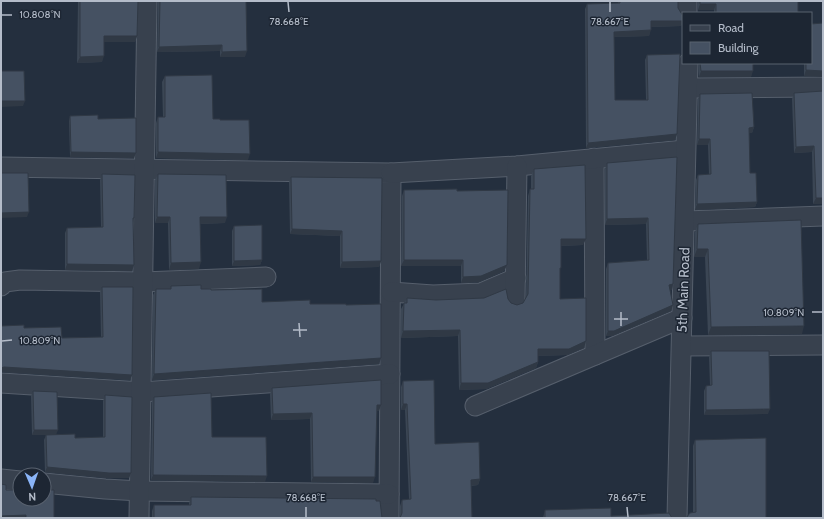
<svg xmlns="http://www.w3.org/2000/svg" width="824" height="519" font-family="Cabin,sans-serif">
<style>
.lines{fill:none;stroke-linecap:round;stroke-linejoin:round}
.minor-casing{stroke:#565f6c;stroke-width:21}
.minor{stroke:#38414e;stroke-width:19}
.wall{fill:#3b4654}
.shaded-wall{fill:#303945}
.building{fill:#455162;stroke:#303945}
.ticks{fill:none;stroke:#b4bcc9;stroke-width:1.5}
.labels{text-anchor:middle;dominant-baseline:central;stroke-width:3;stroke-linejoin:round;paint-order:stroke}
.street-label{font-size:14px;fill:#b4bcc9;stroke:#1d2633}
.ticks-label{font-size:10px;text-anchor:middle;fill:#b4bcc9;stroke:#1d2633;stroke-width:3;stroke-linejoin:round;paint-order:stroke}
</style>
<rect width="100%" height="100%" fill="#242f3e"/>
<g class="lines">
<defs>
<g id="minor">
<polyline points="687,1 687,13"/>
<polyline points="688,88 823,87"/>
<polyline points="594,158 595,355"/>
<polyline points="1,167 391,173 389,518"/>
<polyline points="391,173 517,166 685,150"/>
<polyline points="685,221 823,216"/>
<polyline points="1,286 5,282 20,280 143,282 266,277"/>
<polyline points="391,292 433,295 481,293 516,278"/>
<polyline points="515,300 517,166"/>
<polyline points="682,346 823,345"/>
<polyline points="1,383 142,392 390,374"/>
<polyline points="475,406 682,318"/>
<polyline points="1,479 20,481"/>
<polyline points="44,483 105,489 140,491 389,494"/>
<polyline points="139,518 147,1"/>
<polyline points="677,518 688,63"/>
</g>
</defs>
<use href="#minor" class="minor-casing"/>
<use href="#minor" class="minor"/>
</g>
<g class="wall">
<polygon points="78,1 138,1 137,36 135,42 104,42 102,62 77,63"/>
<polygon points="158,1 246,1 245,57 220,57 220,51 157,52"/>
<polygon points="619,1 678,1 678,8 683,21 681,26 651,27 649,36 614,37 615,100 646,100 645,60 647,55 677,134 675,140 586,148 585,9 587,4 618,3"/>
<polygon points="697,1 798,1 798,13 714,13 714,10 698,10"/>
<polygon points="823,23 823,77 804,76 804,63 811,63"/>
<polygon points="698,63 753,63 751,77 699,77"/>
<polygon points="165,76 213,119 220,120 248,160 156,158 156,123 158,117 163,117 162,82"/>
<polygon points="823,91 823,204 813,204 812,152 794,153 792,99 794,93"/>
<polygon points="700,94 754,127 752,133 749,133 750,173 757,202 755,207 695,210 696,180 698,175 709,175 708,145 697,145 698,99"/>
<polygon points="70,116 134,158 70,157 69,121"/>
<polygon points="677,157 673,284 672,290 670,290 671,311 612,336 606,336 606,269 608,263 647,260 646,224 605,225 605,169 607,163"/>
<polygon points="534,169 583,245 561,246 560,272 560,299 584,348 567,355 538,356 538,362 536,368 486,389 459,390 458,336 401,338 401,309 407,298 436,300 508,299 511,303 517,305 523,303 526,298 528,196 530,189 531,189 531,176"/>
<polygon points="102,174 134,218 133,223 134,265 132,271 65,270 65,233 67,228 101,227 100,180"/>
<polygon points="158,174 225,223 200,224 199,269 169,270 168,223 155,223 155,180"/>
<polygon points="291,177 381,261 379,267 340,268 340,236 290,234 289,182"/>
<polygon points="404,190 457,191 507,265 504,271 479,282 461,283 461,266 401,266 402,196"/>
<polygon points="698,224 802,334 708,335 705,257 694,257 695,232"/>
<polygon points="234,226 262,260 260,265 232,266 232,231"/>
<polygon points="171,286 211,290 262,302 310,304 346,305 381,358 379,364 152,380 153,295 156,289 170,289"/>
<polygon points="102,287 132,375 130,380 1,372 1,326 24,328 62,338 101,337 100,292"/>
<polygon points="711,351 768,414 704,415 704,391 706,386 710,386 709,357"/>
<polygon points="403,381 435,444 480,479 478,485 471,486 400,518 400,506 402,500 409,499 405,410 401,410 401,387"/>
<polygon points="272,388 379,411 377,411 373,483 311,482 310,419 271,420 270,394"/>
<polygon points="33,391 56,435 75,438 103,437 103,401 105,395 131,473 129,478 107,478 45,472 44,440 46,435 32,435 31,396"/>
<polygon points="154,397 212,437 265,482 151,480 152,402"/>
<polygon points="695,440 766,518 693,512 693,446"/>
<polygon points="191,497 376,501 382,518 152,518 152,511 154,505 189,505 189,503"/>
<polygon points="545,510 611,516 672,518 543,518"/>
</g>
<g class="shaded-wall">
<polygon points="700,4 716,4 714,10 698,10"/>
<polygon points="651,21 683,21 681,26 649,27"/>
<polygon points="651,30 649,36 612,37 614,32"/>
<polygon points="104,36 137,36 135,42 102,42"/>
<polygon points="222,45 220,51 157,52 159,47"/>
<polygon points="247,51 245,57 220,57 222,52"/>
<polygon points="104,56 102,62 77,63 80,57"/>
<polygon points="806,70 823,71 823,77 804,76"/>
<polygon points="701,71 753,71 751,77 699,77"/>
<polygon points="1,101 25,101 23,106 1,107"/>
<polygon points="754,127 752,133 747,133 749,128"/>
<polygon points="677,134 675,140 586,148 588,143"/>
<polygon points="699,139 710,139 708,145 697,145"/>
<polygon points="814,146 812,152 794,153 796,147"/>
<polygon points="71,152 136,153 134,158 70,157"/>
<polygon points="158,152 250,154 248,160 156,158"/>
<polygon points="816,198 823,198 823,204 813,204"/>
<polygon points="757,202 755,207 695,210 697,204"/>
<polygon points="29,212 27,217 1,218 1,213"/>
<polygon points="157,217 170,217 168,223 155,223"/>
<polygon points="200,217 227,217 225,223 198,224"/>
<polygon points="648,218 646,224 605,225 607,219"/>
<polygon points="292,229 342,231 340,236 290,234"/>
<polygon points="561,239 586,239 583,245 558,246"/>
<polygon points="697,249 708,249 705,257 694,257"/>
<polygon points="262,260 260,265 232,266 234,261"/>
<polygon points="404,260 463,260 461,266 401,266"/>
<polygon points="381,261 379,267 340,268 342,262"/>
<polygon points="201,262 199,269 169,270 171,263"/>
<polygon points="67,264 134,265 132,271 65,270"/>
<polygon points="507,265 504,271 479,282 461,283 463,277"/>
<polygon points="673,284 672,290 667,290 669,285"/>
<polygon points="673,305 671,311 612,336 606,336 608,331"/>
<polygon points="804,326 802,334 708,335 711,327"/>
<polygon points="460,330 458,336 401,338 403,331"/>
<polygon points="586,341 584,348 567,355 535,356 538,349"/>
<polygon points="381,358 379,364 152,380 154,374"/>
<polygon points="538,362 536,368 486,389 459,390 461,383"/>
<polygon points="4,367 132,375 130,380 1,372 1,368"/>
<polygon points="403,404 407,404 405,410 401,410"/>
<polygon points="377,405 381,405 379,411 376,411"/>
<polygon points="770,409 768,414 704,415 706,410"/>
<polygon points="312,413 310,419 271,420 273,414"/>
<polygon points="34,430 58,430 56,435 32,435"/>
<polygon points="47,467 131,473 129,478 107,478 45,472"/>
<polygon points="153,475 267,476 265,482 151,480"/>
<polygon points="313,477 375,477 373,483 311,482"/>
<polygon points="480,479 478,485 468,486 471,480"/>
<polygon points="26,515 25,518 1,518 1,516"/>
</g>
<g class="building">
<polygon points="80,1 138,1 137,36 104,36 104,56 80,57"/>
<polygon points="160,1 246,1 247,51 222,52 222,45 159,47"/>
<polygon points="620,1 678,1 678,8 683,16 683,21 651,21 651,30 614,32 615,100 648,100 647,55 680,54 677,134 588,143 587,4 620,3"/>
<polygon points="700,1 798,1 798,13 716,13 716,4 700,4"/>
<polygon points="823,23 823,71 806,70 806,63 811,63 811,24"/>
<polygon points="700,63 753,63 753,71 701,71"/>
<polygon points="1,71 24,71 25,101 1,101"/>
<polygon points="212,75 213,119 220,119 220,120 249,120 250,154 158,152 158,117 165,117 165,76"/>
<polygon points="823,91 823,198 816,198 814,146 796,147 794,93"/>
<polygon points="752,93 754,127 749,128 750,173 756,173 757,202 697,204 698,175 711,174 710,139 699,139 700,94"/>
<polygon points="98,115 98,119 136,118 136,153 71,152 70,116"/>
<polygon points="677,157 673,284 669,285 673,305 614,331 608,331 608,263 649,260 648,218 607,219 607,163"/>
<polygon points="585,165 586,239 561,239 561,268 560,268 560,299 586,298 586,341 569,349 538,349 538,362 488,383 461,383 460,330 403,331 404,303 407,303 407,298 436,300 484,298 506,289 508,299 511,303 517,305 523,303 528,294 530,189 534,189 534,169"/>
<polygon points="1,173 28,173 29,212 1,213"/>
<polygon points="102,174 135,175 134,218 133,218 134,265 67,264 67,228 103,227"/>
<polygon points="158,174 226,175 227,217 200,217 201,262 171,263 170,217 157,217"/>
<polygon points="291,177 382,178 381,261 342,262 342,231 292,229"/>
<polygon points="457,189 457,191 508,190 507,265 481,276 463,277 463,260 404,260 404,190"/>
<polygon points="801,220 804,326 711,327 708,249 697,249 698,224"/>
<polygon points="262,225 262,260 234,261 234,226"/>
<polygon points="201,285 201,289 211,289 211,290 262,289 262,302 310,300 310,304 346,304 346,305 381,304 381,358 154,374 156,289 171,289 171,286"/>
<polygon points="102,287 133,287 132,375 4,367 1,368 1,326 24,325 24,328 61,327 62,338 103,337"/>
<polygon points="711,351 769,351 770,409 706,410 706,386 712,385"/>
<polygon points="381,380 381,405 377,405 375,477 313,477 312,413 273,414 272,388"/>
<polygon points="434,380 435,444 479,442 480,479 471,480 472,518 400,518 402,513 402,500 411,499 407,404 403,404 403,381"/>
<polygon points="33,391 57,392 58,430 34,430"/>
<polygon points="211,393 212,437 266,437 267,476 153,475 154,397"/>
<polygon points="105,395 132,397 131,473 109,473 47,467 46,435 75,434 75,438 105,437"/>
<polygon points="766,438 766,518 686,518 690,513 696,512 695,440"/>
<polygon points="1,484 6,485 6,490 20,490 20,499 44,499 44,490 54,490 54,518 26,518 26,515 1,516"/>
<polygon points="191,497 376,499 376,501 380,501 382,518 154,518 154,505 191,505"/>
<polygon points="611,508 611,516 669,513 672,518 545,518 545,510"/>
</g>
<path class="ticks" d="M288 2 289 12M610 2V12M2 15H12M621 312V326M812 312H822M614 319H628M299 323 300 337M293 330H307M2 341 12 340M306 507V517M627 507 628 517"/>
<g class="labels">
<g class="street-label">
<text transform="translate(683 290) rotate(-88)">5th Main Road</text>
</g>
</g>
<g class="ticks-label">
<text x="40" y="18">10.808°N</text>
<text x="289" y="25">78.668°E</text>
<text x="610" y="25">78.667°E</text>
<text x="784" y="316">10.809°N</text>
<text x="40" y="344">10.809°N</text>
<text x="306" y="501">78.668°E</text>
<text x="627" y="501">78.667°E</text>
</g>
<rect width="824" height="519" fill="none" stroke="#b4bcc9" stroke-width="4"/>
<rect x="682" y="12" width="130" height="52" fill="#1d2633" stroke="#59626f"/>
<rect x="690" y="25" width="20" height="6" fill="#38414e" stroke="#59626f"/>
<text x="718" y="32" font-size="12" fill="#b4bcc9">Road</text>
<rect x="690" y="42" width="20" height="12" fill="#455162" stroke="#59626f"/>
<text x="718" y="52" font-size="12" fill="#b4bcc9">Building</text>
<g transform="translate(32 487) rotate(178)"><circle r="19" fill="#1d2633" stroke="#59626f"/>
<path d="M0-3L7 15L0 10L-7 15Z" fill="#8ab4f8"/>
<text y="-6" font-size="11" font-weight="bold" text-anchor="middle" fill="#b4bcc9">N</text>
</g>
</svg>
